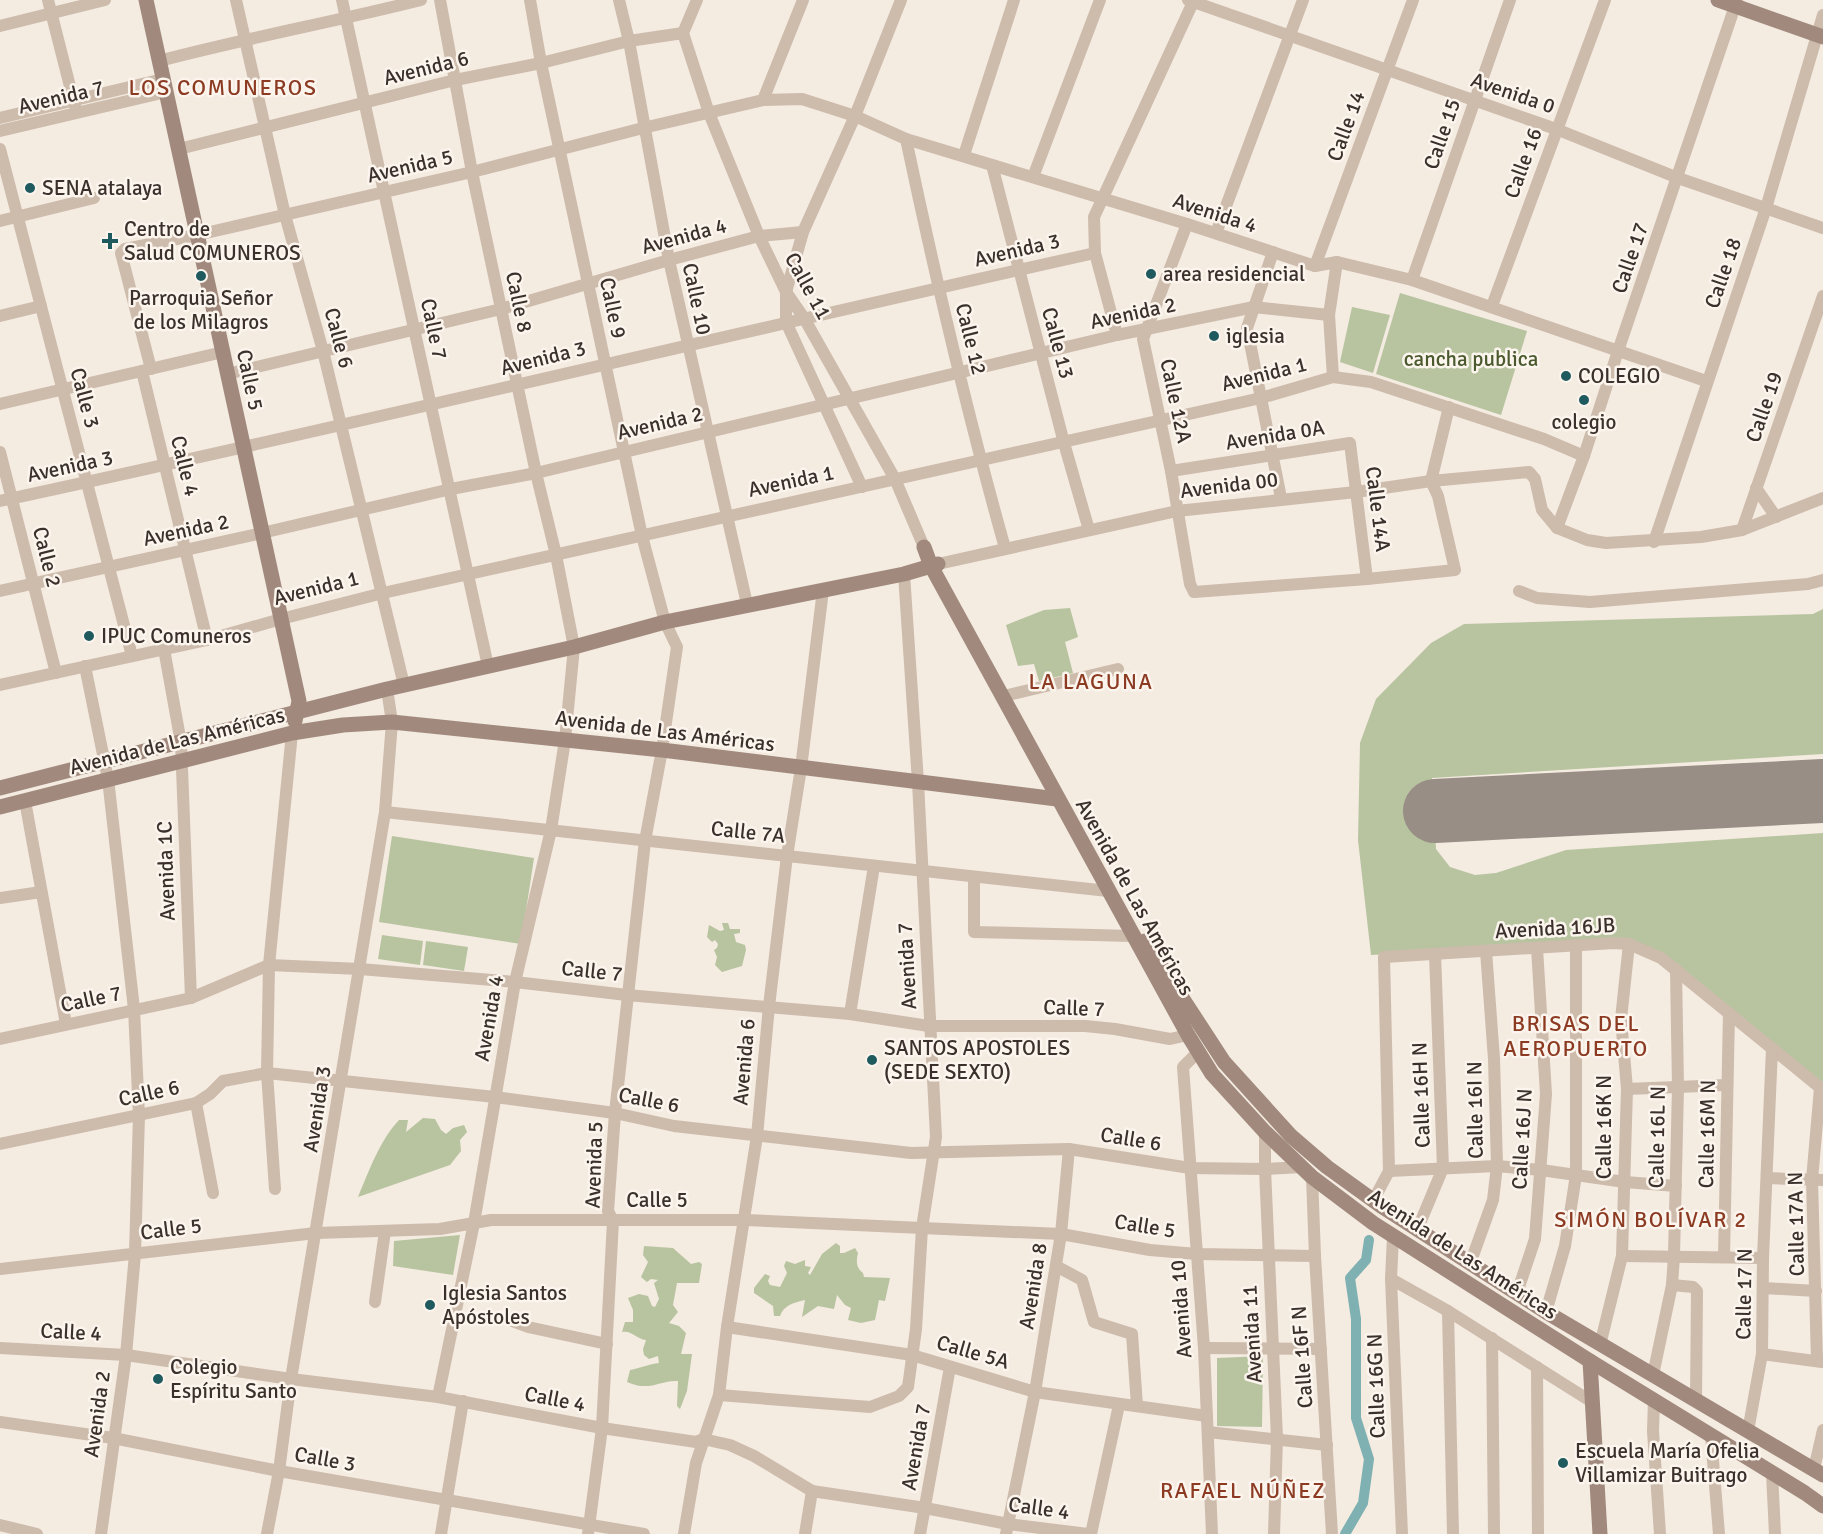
<svg xmlns="http://www.w3.org/2000/svg" width="1823" height="1534" font-family="Signika,sans-serif">
<style>
.green{fill:#b8c4a0}
.lines{fill:none;stroke-linecap:round;stroke-linejoin:round}
.canal{stroke:#7fb0b2;stroke-width:10}
.runway{stroke:#988e86;stroke-width:64}
.street{stroke:#cdbbac;stroke-width:12}
.secondary{stroke:#a18a7d;stroke-width:15}
.poi-dot{fill:#1f5a5e;stroke:#fbf5ee;stroke-width:2}
.labels{text-anchor:middle;dominant-baseline:central;stroke-width:5;stroke-linejoin:round;paint-order:stroke}
.street-label{font-size:21px;fill:#3b302b;stroke:#fbf5ee}
.poi-label{font-size:21px;fill:#3b302b;stroke:#fbf5ee;text-anchor:start}
.park-label{font-size:21px;fill:#4a5a2e;stroke:#fbf5ee}
.neighbourhood-label{font-size:22px;letter-spacing:1.5px;fill:#8c3b22;stroke:#fbf5ee}
</style>
<rect width="100%" height="100%" fill="#f4ebe1"/>
<g class="green">
<polygon points="1400,293 1527,331 1501,415 1376,374"/>
<polygon points="1352,307 1390,315 1373,373 1340,362"/>
<polygon points="1070,608 1078,637 1065,642 1073,673 1039,681 1034,664 1018,666 1006,625 1044,610"/>
<polygon points="1823,609 1823,754 1432,778 1436,849 1450,867 1475,875 1496,873 1566,850 1823,833 1823,1085 1716,998 1628,942 1371,955 1358,840 1360,743 1376,699 1431,643 1464,624 1813,614"/>
<polygon points="392,836 534,858 521,944 379,922"/>
<polygon points="722,923 728,923 730,929 740,929 740,933 734,934 736,942 745,945 746,950 742,966 722,972 715,965 717,957 714,950 717,948 718,944 715,940 712,942 707,937 709,925 720,931 724,930"/>
<polygon points="382,935 423,941 420,965 378,959"/>
<polygon points="426,941 468,947 464,971 423,965"/>
<path d="M423 1118 435 1119 441 1130 446 1134 453 1128 464 1125 467 1132 460 1140 461 1151 450 1165 358 1197C369 1171 380 1140 399 1120H408L406 1132Z"/>
<polygon points="460,1235 453,1275 393,1266 394,1241"/>
<path d="M836 1243 840 1246V1253H844L855 1248 858 1253C856 1261 856 1268 863 1273L864 1277 890 1278 885 1301 879 1300 875 1320 861 1323 848 1320 851 1308 845 1305 837 1295 834 1309 818 1306 802 1317 805 1300C793 1303 784 1305 780 1316H774L773 1306 754 1293V1288L765 1274 770 1276 768 1281 770 1285 780 1287 787 1273 784 1266 786 1261 795 1264 805 1260V1266L811 1267 808 1273 810 1275 822 1254Z"/>
<path d="M644 1246 673 1248 691 1264 699 1262 702 1264 699 1283H677L673 1305 678 1312 669 1323 679 1326 686 1333 681 1354H692L687 1391 680 1409 677 1406 678 1381C665 1380 655 1387 642 1386 638 1386 632 1384 627 1382L630 1370C640 1368 649 1364 659 1363L658 1356 649 1359 644 1355 643 1349 646 1340C636 1339 632 1330 622 1332L625 1322H633V1310L628 1298 639 1294 648 1296 652 1306 655 1307 659 1299 654 1283 658 1280 651 1279 647 1282 641 1277 648 1262 643 1255Z"/>
<polygon points="1263,1356 1262,1427 1217,1426 1217,1358"/>
</g>
<g class="lines">
<polyline class="canal" points="1345,1534 1363,1503 1369,1459 1356,1418 1356,1319 1350,1278 1366,1260 1369,1240"/>
<polyline class="runway" points="1435,811 1823,791"/>
<g class="street">
<polyline points="48,0 75,106"/>
<polyline points="236,0 285,215 323,351 404,685"/>
<polyline points="342,0 488,666"/>
<polyline points="530,0 541,63 642,536 665,622 677,647 662,750 645,841 615,1113 608,1211 613,1221 602,1428 588,1534"/>
<polyline points="619,0 629,41 669,260 747,604"/>
<polyline points="1188,0 1556,129 1678,178 1823,228"/>
<polyline points="0,26 105,0"/>
<polyline points="683,33 709,113 759,236 786,292 804,318 895,479 924,547"/>
<polyline points="683,33 697,0"/>
<path d="M159 61C246 38 334 22 421 0"/>
<polyline points="763,100 803,0"/>
<polyline points="0,118 163,79"/>
<polyline points="0,131 166,92"/>
<path d="M906 139C935 276 967 413 1005 548"/>
<polyline points="0,149 132,656"/>
<polyline points="179,149 455,80 541,63 629,41 683,33"/>
<polyline points="964,155 1014,0"/>
<polyline points="992,165 1064,443 1089,530"/>
<polyline points="1033,177 1100,0"/>
<polyline points="0,221 94,198"/>
<polyline points="1187,224 1143,339 1171,471 1190,584 1194,592 1367,579 1455,570 1438,496 1431,481 1449,407"/>
<polyline points="1216,233 1303,0"/>
<polyline points="1273,252 1247,328 1281,498"/>
<polyline points="1315,266 1413,0"/>
<polyline points="1412,280 1510,0"/>
<polyline points="1492,306 1605,0"/>
<polyline points="0,316 41,306"/>
<polyline points="1117,335 1095,253 1094,217 1194,0"/>
<polyline points="151,369 121,253 125,249 197,235 472,172 643,128 763,100 802,99 855,116 906,139 1187,224 1315,266 1337,262 1412,280 1706,381"/>
<polyline points="142,371 207,640"/>
<polyline points="227,374 501,309 669,260 759,236 803,232"/>
<polyline points="1333,377 1329,315 1337,262"/>
<polyline points="0,404 223,352"/>
<polyline points="0,452 56,673"/>
<polyline points="1171,471 1350,443 1367,579"/>
<polyline points="862,487 786,322 786,292 803,232 855,116 901,0"/>
<polyline points="1756,488 1776,517"/>
<path d="M0 501C366 422 730 334 1095 253"/>
<polyline points="1557,528 1584,456 1618,351 1737,0"/>
<polyline points="1742,530 1823,296"/>
<polyline points="1654,542 1766,208 1823,15"/>
<polyline points="938,564 1177,511 1356,492 1431,481 1529,472 1535,479 1542,510 1557,528 1587,540 1606,543 1701,537 1742,530 1823,498"/>
<polyline points="0,591 262,533 451,489 536,473 1117,335 1254,307 1329,315"/>
<polyline points="1519,591 1537,598 1590,602 1808,584 1823,580"/>
<polyline points="164,649 181,743 191,998"/>
<polyline points="85,666 108,779 134,1009 139,1115 135,1254 126,1355 101,1534"/>
<polyline points="0,685 207,640 281,619 383,593 1261,398 1333,377 1371,382 1544,439 1584,456"/>
<polyline points="1008,695 1118,669"/>
<polyline points="25,801 66,1024"/>
<polyline points="385,812 1108,891"/>
<polyline points="974,877 974,932 1132,936"/>
<polyline points="0,898 41,892"/>
<polyline points="850,1014 874,866"/>
<polyline points="0,1039 191,998 269,965 360,969 515,982 627,995 850,1014 929,1026 1085,1026 1115,1029 1170,1039 1188,1035"/>
<polyline points="1198,1052 1183,1067 1204,1348 1212,1534"/>
<polyline points="1627,1089 1727,1085"/>
<polyline points="196,1103 213,1193"/>
<polyline points="1265,1132 1265,1169 1277,1438 1274,1534"/>
<polyline points="0,1144 196,1103 210,1094 223,1081 267,1073 495,1097 615,1113 674,1126 911,1153 1069,1149 1190,1168 1265,1169 1302,1167"/>
<polyline points="1389,1171 1497,1166 1541,1170 1625,1182 1676,1186"/>
<polyline points="1312,1177 1315,1256 1332,1534"/>
<polyline points="1767,1178 1823,1180"/>
<polyline points="275,1189 267,1073 269,965 292,733"/>
<polyline points="1373,1201 1389,1171 1384,957 1614,943 1629,944 1661,958 1823,1090"/>
<polyline points="1418,1228 1443,1168 1435,954"/>
<polyline points="1393,1237 1391,1279 1402,1534"/>
<polyline points="1622,1256 1763,1258"/>
<polyline points="1724,1257 1729,1013"/>
<polyline points="1470,1264 1493,1200 1497,1166 1494,1059 1486,951"/>
<polyline points="1056,1266 1082,1280 1094,1322 1132,1334 1137,1406"/>
<polyline points="0,1269 316,1233 440,1229 491,1220 745,1220 922,1228 1061,1234 1150,1250 1197,1254 1315,1256"/>
<polyline points="1391,1279 1448,1311 1592,1402"/>
<polyline points="1672,1285 1693,1287 1697,1291 1696,1401"/>
<polyline points="1764,1288 1816,1291"/>
<polyline points="1517,1293 1535,1239 1546,1094 1537,948"/>
<polyline points="375,1302 385,1231"/>
<polyline points="1448,1311 1453,1534"/>
<polyline points="1546,1312 1565,1246 1576,1175 1576,945"/>
<polyline points="512,1321 528,1327 607,1344"/>
<polyline points="727,1327 912,1355 1035,1392 1207,1416"/>
<polyline points="1492,1338 1494,1534"/>
<polyline points="1600,1345 1622,1256 1627,1089 1621,1019 1629,944"/>
<polyline points="0,1348 126,1355 291,1379 438,1397 602,1428 696,1442 703,1439 730,1445 754,1456 812,1491 925,1508 1008,1524 1088,1534"/>
<polyline points="1204,1348 1321,1349"/>
<polyline points="1762,1354 1822,1362"/>
<polyline points="1817,1360 1812,1180 1820,1088"/>
<polyline points="1537,1367 1538,1534"/>
<polyline points="1653,1375 1672,1285 1674,1256 1678,1087 1676,969"/>
<polyline points="719,1395 870,1407 899,1396 908,1387 916,1329 922,1228 936,1137 918,782 904,574"/>
<polyline points="438,1397 474,1223 515,982 551,830 565,740 574,647 556,555 536,473 472,172 440,0"/>
<polyline points="1654,1400 1653,1431 1660,1534"/>
<polyline points="0,1422 113,1438 279,1471 644,1534"/>
<polyline points="1748,1431 1762,1354 1763,1258 1772,1048"/>
<polyline points="1208,1432 1327,1445"/>
<polyline points="1711,1436 1719,1534"/>
<polyline points="1814,1469 1823,1430"/>
<polyline points="1772,1473 1775,1534"/>
<polyline points="0,1525 37,1534"/>
<polyline points="267,1534 279,1471 291,1379 385,812 392,722 387,689"/>
<polyline points="441,1534 463,1401"/>
<polyline points="684,1534 696,1463 719,1395 727,1327 757,1136 769,1006 787,856 801,768 823,590"/>
<polyline points="805,1534 812,1491"/>
<polyline points="920,1534 950,1367"/>
<polyline points="1006,1534 1035,1392 1061,1234 1069,1149"/>
<polyline points="1091,1534 1119,1405"/>
</g>
<g class="secondary">
<polyline points="146,0 299,701 295,721"/>
<polyline points="1718,0 1823,37"/>
<polyline points="924,547 931,566 1188,1035 1212,1074 1265,1132 1312,1177 1373,1223 1590,1361 1805,1493 1823,1506"/>
<polyline points="0,788 387,689 574,647 665,622 904,574 938,564"/>
<polyline points="0,807 292,733 343,725 392,722 662,750 1057,799"/>
<polyline points="1145,941 1224,1062 1291,1136 1327,1167 1381,1206 1546,1312 1823,1475"/>
<polyline points="1590,1361 1600,1534"/>
</g>
</g>
<g class="poi-dot">
<circle cx="30" cy="188" r="6"/>
<path d="M107 232h6v6h6v6h-6v6h-6v-6h-6v-6h6z"/>
<circle cx="1151" cy="274" r="6"/>
<circle cx="201" cy="276" r="6"/>
<circle cx="1214" cy="336" r="6"/>
<circle cx="1566" cy="376" r="6"/>
<circle cx="1584" cy="400" r="6"/>
<circle cx="89" cy="636" r="6"/>
<circle cx="872" cy="1060" r="6"/>
<circle cx="430" cy="1305" r="6"/>
<circle cx="158" cy="1379" r="6"/>
<circle cx="1563" cy="1463" r="6"/>
</g>
<g class="labels">
<g class="street-label">
<text transform="translate(426 68) rotate(-14)">Avenida 6</text>
<text transform="translate(1513 93) rotate(19)">Avenida 0</text>
<text transform="translate(61 97) rotate(-13)">Avenida 7</text>
<text transform="translate(1346 126) rotate(-70)">Calle 14</text>
<text transform="translate(1442 134) rotate(-71)">Calle 15</text>
<text transform="translate(1523 163) rotate(-70)">Calle 16</text>
<text transform="translate(410 166) rotate(-13)">Avenida 5</text>
<text transform="translate(1215 213) rotate(18)">Avenida 4</text>
<text transform="translate(684 236) rotate(-15)">Avenida 4</text>
<text transform="translate(1017 250) rotate(-13)">Avenida 3</text>
<text transform="translate(1630 258) rotate(-71)">Calle 17</text>
<text transform="translate(1723 273) rotate(-71)">Calle 18</text>
<text transform="translate(808 286) rotate(61)">Calle 11</text>
<text transform="translate(697 299) rotate(78)">Calle 10</text>
<text transform="translate(519 302) rotate(78)">Calle 8</text>
<text transform="translate(613 308) rotate(78)">Calle 9</text>
<text transform="translate(1133 313) rotate(-12)">Avenida 2</text>
<text transform="translate(434 329) rotate(78)">Calle 7</text>
<text transform="translate(339 338) rotate(75)">Calle 6</text>
<text transform="translate(971 339) rotate(76)">Calle 12</text>
<text transform="translate(1058 343) rotate(75)">Calle 13</text>
<text transform="translate(543 358) rotate(-14)">Avenida 3</text>
<text transform="translate(1264 374) rotate(-14)">Avenida 1</text>
<text transform="translate(250 380) rotate(78)">Calle 5</text>
<text transform="translate(85 398) rotate(75)">Calle 3</text>
<text transform="translate(1176 401) rotate(78)">Calle 12A</text>
<text transform="translate(1764 407) rotate(-71)">Calle 19</text>
<text transform="translate(660 423) rotate(-13)">Avenida 2</text>
<text transform="translate(1275 435) rotate(-9)">Avenida 0A</text>
<text transform="translate(70 466) rotate(-12)">Avenida 3</text>
<text transform="translate(185 466) rotate(76)">Calle 4</text>
<text transform="translate(791 481) rotate(-12)">Avenida 1</text>
<text transform="translate(1229 485) rotate(-7)">Avenida 00</text>
<text transform="translate(1378 509) rotate(83)">Calle 14A</text>
<text transform="translate(186 530) rotate(-12)">Avenida 2</text>
<text transform="translate(47 557) rotate(76)">Calle 2</text>
<text transform="translate(316 588) rotate(-14)">Avenida 1</text>
<text transform="translate(665 731) rotate(7)">Avenida de Las Américas</text>
<text transform="translate(177 741) rotate(-14)">Avenida de Las Américas</text>
<text transform="translate(748 832) rotate(6)">Calle 7A</text>
<text transform="translate(166 871) rotate(-92)">Avenida 1C</text>
<text transform="translate(1135 897) rotate(61)">Avenida de Las Américas</text>
<text transform="translate(1555 928) rotate(-3)">Avenida 16JB</text>
<text transform="translate(907 966) rotate(-93)">Avenida 7</text>
<text transform="translate(592 971) rotate(6)">Calle 7</text>
<text transform="translate(91 999) rotate(-12)">Calle 7</text>
<text transform="translate(1074 1008) rotate(2)">Calle 7</text>
<text transform="translate(489 1018) rotate(-80)">Avenida 4</text>
<text transform="translate(744 1062) rotate(-85)">Avenida 6</text>
<text transform="translate(149 1093) rotate(-12)">Calle 6</text>
<text transform="translate(1421 1095) rotate(-92)">Calle 16H N</text>
<text transform="translate(649 1100) rotate(11)">Calle 6</text>
<text transform="translate(317 1109) rotate(-81)">Avenida 3</text>
<text transform="translate(1475 1110) rotate(-91)">Calle 16I N</text>
<text transform="translate(1604 1127) rotate(-90)">Calle 16K N</text>
<text transform="translate(1707 1134) rotate(-89)">Calle 16M N</text>
<text transform="translate(1657 1137) rotate(-89)">Calle 16L N</text>
<text transform="translate(1131 1139) rotate(9)">Calle 6</text>
<text transform="translate(1522 1139) rotate(-87)">Calle 16J N</text>
<text transform="translate(594 1165) rotate(-88)">Avenida 5</text>
<text x="657" y="1200">Calle 5</text>
<text transform="translate(1796 1224) rotate(-91)">Calle 17A N</text>
<text transform="translate(1145 1226) rotate(9)">Calle 5</text>
<text transform="translate(171 1229) rotate(-7)">Calle 5</text>
<text transform="translate(1463 1254) rotate(33)">Avenida de Las Américas</text>
<text transform="translate(1033 1286) rotate(-81)">Avenida 8</text>
<text transform="translate(1744 1294) rotate(-89)">Calle 17 N</text>
<text transform="translate(1181 1309) rotate(-94)">Avenida 10</text>
<text transform="translate(71 1332) rotate(3)">Calle 4</text>
<text transform="translate(1252 1334) rotate(-93)">Avenida 11</text>
<text transform="translate(973 1352) rotate(16)">Calle 5A</text>
<text transform="translate(1302 1357) rotate(-94)">Calle 16F N</text>
<text transform="translate(1376 1386) rotate(-92)">Calle 16G N</text>
<text transform="translate(555 1399) rotate(11)">Calle 4</text>
<text transform="translate(97 1414) rotate(-82)">Avenida 2</text>
<text transform="translate(916 1447) rotate(-80)">Avenida 7</text>
<text transform="translate(325 1459) rotate(10)">Calle 3</text>
<text transform="translate(1039 1508) rotate(8)">Calle 4</text>
</g>
<g class="poi-label">
<text x="42" y="188">SENA atalaya</text>
<text x="124" y="229">Centro de<tspan x="124" dy="24">Salud COMUNEROS</tspan></text>
<text x="1163" y="274">area residencial</text>
<text x="201" y="298" text-anchor="middle">Parroquia Señor<tspan x="201" dy="24">de los Milagros</tspan></text>
<text x="1226" y="336">iglesia</text>
<text x="1578" y="376">COLEGIO</text>
<text x="1584" y="422" text-anchor="middle">colegio</text>
<text x="101" y="636">IPUC Comuneros</text>
<text x="884" y="1048">SANTOS APOSTOLES<tspan x="884" dy="24">(SEDE SEXTO)</tspan></text>
<text x="442" y="1293">Iglesia Santos<tspan x="442" dy="24">Apóstoles</tspan></text>
<text x="170" y="1367">Colegio<tspan x="170" dy="24">Espíritu Santo</tspan></text>
<text x="1575" y="1451">Escuela María Ofelia<tspan x="1575" dy="24">Villamizar Buitrago</tspan></text>
</g>
<g class="park-label">
<text x="1471" y="359">cancha publica</text>
</g>
<g class="neighbourhood-label">
<text x="223" y="87">LOS COMUNEROS</text>
<text x="1091" y="681">LA LAGUNA</text>
<text x="1576" y="1023">BRISAS DEL<tspan x="1576" dy="25">AEROPUERTO</tspan></text>
<text x="1651" y="1219">SIMÓN BOLÍVAR 2</text>
<text x="1243" y="1490">RAFAEL NÚÑEZ</text>
</g>
</g>
</svg>
